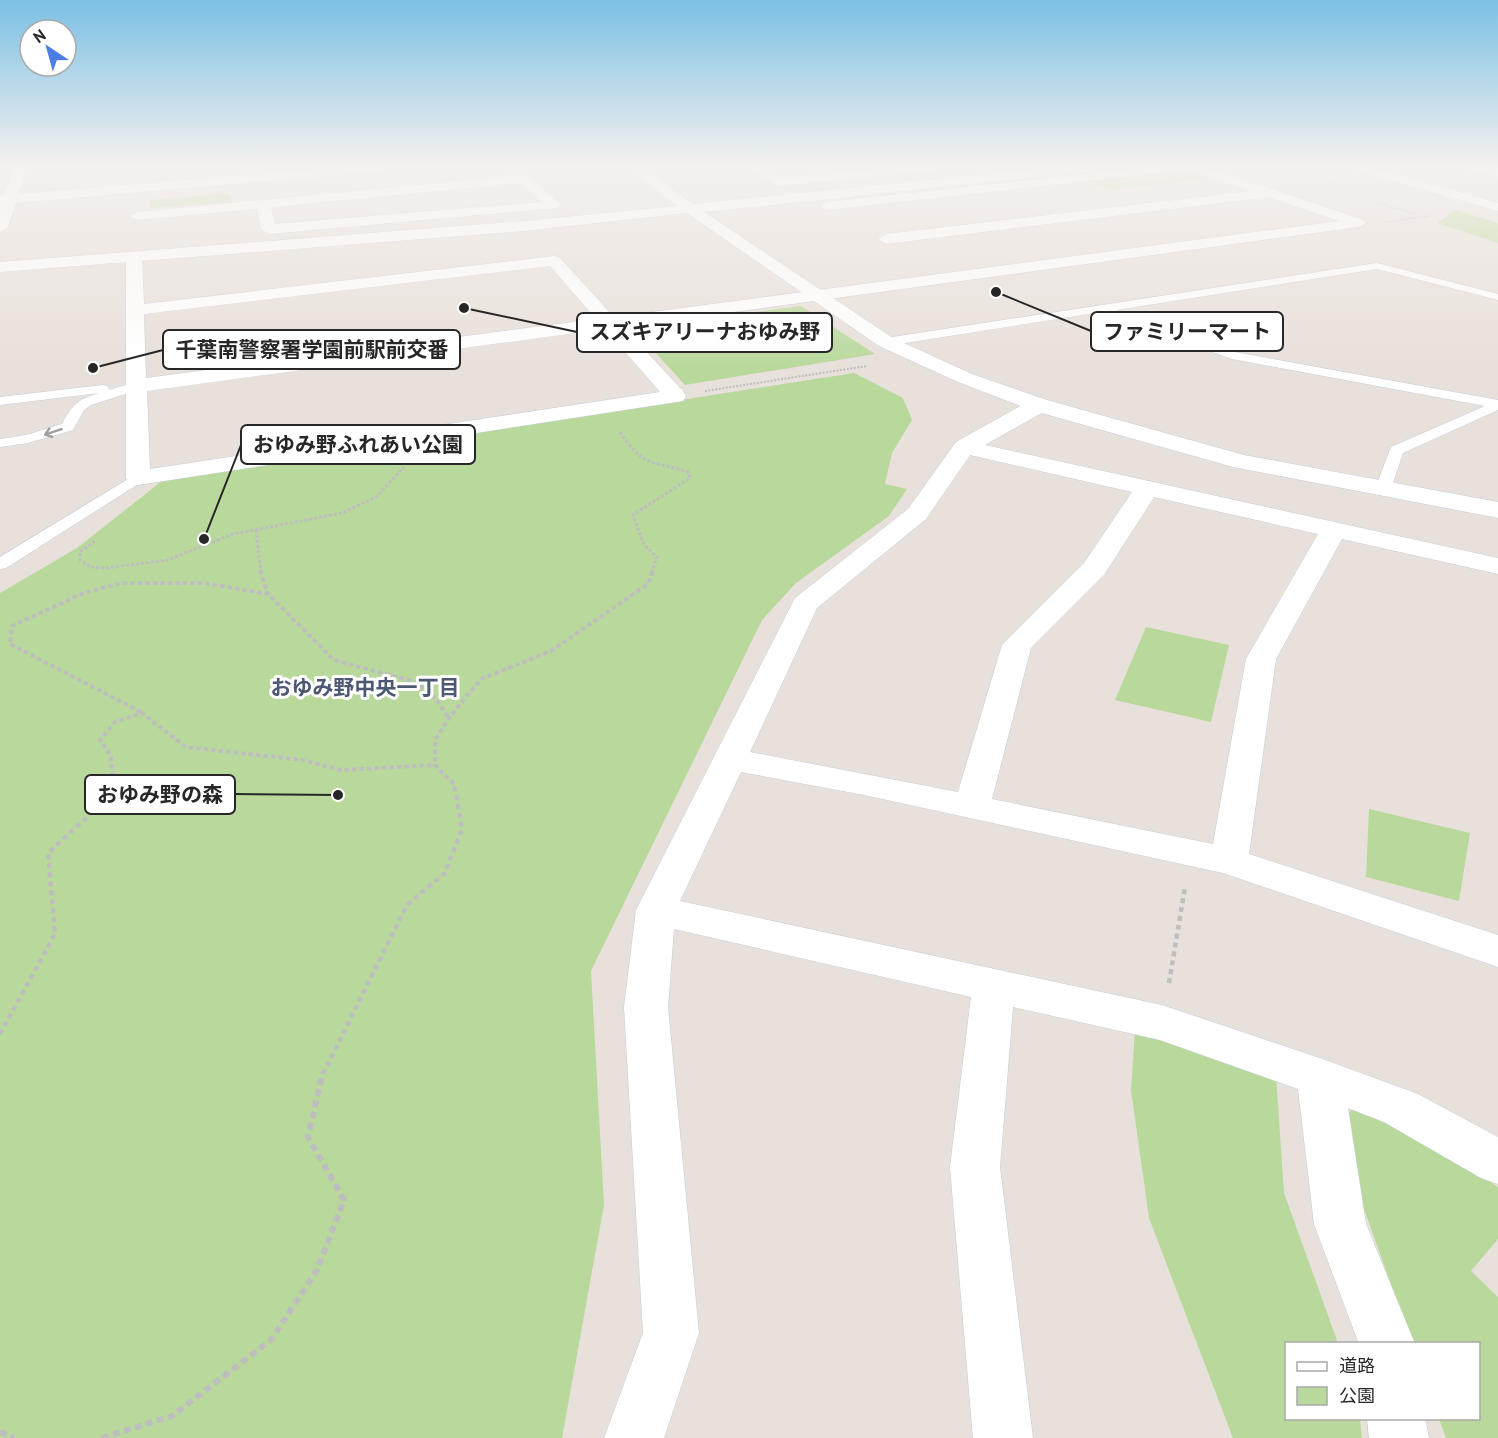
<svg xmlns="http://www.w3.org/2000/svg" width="1498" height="1438" font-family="'PT Sans','Noto Sans JP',sans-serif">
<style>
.green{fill:#b9d99c}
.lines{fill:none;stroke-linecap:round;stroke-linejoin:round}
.lane-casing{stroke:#c8cdd7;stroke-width:1}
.street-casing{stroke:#c8cdd7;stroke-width:1}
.secondary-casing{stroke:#c8cdd7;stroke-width:1}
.path-far5{stroke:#bebebe;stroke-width:1.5;stroke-dasharray:2 1.5;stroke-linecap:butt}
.path-far4{stroke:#bebebe;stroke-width:2;stroke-dasharray:2 1.5;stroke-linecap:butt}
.path-far3{stroke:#bebebe;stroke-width:3;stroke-dasharray:3 2;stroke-linecap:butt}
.path-far2{stroke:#bebebe;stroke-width:4;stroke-dasharray:4.5 3;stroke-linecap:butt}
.path-far1{stroke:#bebebe;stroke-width:4.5;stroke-dasharray:5 4;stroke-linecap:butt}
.path{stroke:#bebebe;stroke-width:6;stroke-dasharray:7 4.5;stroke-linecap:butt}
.lane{fill:#fff;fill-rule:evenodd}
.street{fill:#fff;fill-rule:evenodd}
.secondary{fill:#fff;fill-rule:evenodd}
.oneway{stroke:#9e9e9e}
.labels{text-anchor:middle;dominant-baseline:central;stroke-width:6;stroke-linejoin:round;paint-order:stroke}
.neighbourhood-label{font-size:21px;font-weight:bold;fill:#4d5972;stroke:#fff}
.leader{fill:none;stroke:#272727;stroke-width:2}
.callout-dot{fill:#272727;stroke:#fff;stroke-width:2}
.callout{fill:#fff;stroke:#272727;stroke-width:2}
.callout-label{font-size:21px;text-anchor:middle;font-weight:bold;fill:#272727}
</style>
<rect width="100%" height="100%" fill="#e8e0da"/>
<g class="green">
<polygon points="1184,168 1214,178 1111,190 1082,179"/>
<polygon points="230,193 232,202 150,208 150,200"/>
<polygon points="1456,210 1498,223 1498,243 1437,223"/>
<polygon points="801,306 875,354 685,385 634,329"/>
<polygon points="854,373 903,398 912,420 892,453 885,484 907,489 889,516 796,583 762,620 591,971 604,1205 562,1438 0,1438 0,593 77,548 162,481"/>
<polygon points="1146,627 1229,645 1211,722 1115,700"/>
<polygon points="1369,809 1470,833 1459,901 1366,877"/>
<polygon points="1135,1031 1276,1075 1284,1193 1338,1343 1286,1344 1286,1418 1360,1419 1362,1438 1233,1438 1149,1218 1131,1090"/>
<polygon points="1355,1108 1450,1156 1498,1187 1498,1239 1471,1271 1498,1297 1498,1438 1446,1438 1439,1419 1478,1418 1478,1344 1412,1343 1364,1209 1337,1120"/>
</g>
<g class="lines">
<defs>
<g id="lane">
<polygon points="1377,263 1498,294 1498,300 1377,269 1116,310 1235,352 1498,400 1498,410 1403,453 1391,489 1383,494 1375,489 1391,447 1485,406 1232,359 1101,312 886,346 880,342 886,338"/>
<path d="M136 382 143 386 141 389 91 405 84 410 73 430 28 443 0 447V439L26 435 62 424C73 404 77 400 99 393L0 405V397L103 385 108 386 109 390Z"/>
<polygon points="138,473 143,475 146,478 143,481 6,568 0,569 0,557"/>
</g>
<g id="street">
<polygon points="15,167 27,167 18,194 340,167 389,167 383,171 16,203 8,227 0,232 0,196 4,195"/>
<path d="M505 167H518L558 202 560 205 558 208 269 234 261 229 257 209 137 220 130 216 137 212 513 176ZM521 183 541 202 275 224 271 207Z"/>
<polygon points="746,167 761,167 781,178 894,167 938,167 932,171 779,186"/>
<path d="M1150 167H1205L1364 220 1366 223 1359 227 623 327 683 391 686 396 683 401 138 485 129 483 126 478V258L128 255 134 253 142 258 144 304 554 256 560 258 614 317 1339 221 1268 197 886 244 878 239 886 234 1251 191 1188 170 827 210 820 206 827 202ZM550 266 596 319 146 378 144 314ZM605 329 660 392 150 469 147 391Z"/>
<polygon points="1353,167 1372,167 1498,203 1498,211 1354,170"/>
<polygon points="1467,167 1498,169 1498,177 1468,170"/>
<path d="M1039 399 1047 400 1050 405 1047 410 985 445 1498 558V574L1342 539 1276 659 1249 854 1498 935V967L1223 873 864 795 741 772 680 901 1162 1005 1320 1058 1418 1094 1498 1137V1184L1481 1178 1384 1122 1348 1108 1366 1224 1415 1344H1359L1314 1224 1298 1089 1160 1040 1013 1007 1000 1167 1033 1438H973L950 1167 971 997 674 929 668 1007 699 1333 664 1438H604L643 1333 624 1007 636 910 795 598 908 509 956 442 1031 400ZM970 455 1132 492 1084 563 1002 645 958 792 750 752 817 608 926 519ZM1154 497 1318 534 1246 659 1213 844 992 799 1031 648 1104 575Z"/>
<polygon points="1367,1418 1425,1418 1429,1438 1369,1438"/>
</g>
<polygon id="secondary" points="627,167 641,167 693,204 1058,167 1100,167 1094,171 704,212 893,338 972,374 1047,400 1244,455 1498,502 1498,518 1233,467 1031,410 958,382 879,346 687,213 524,231 0,272 0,262 524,221 677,206"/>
</defs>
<use href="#lane" class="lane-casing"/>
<use href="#street" class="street-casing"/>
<use href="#secondary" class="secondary-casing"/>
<g class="path-far5">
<polyline points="1303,167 1333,176"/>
<polyline points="1323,180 1339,185"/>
<polyline points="1380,204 1417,214"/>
<polyline points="1386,222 1430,216"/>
</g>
<polyline class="path-far4" points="705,391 867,366"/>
<g class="path-far3">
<path d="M620 432C643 465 645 460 682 470L688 472 690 478 633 515 644 545 657 557 652 572"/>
<polyline points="256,530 261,572"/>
<polyline points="95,541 80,552 80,560 90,567 107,568 167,560 233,534 342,513 376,497 404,467"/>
</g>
<g class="path-far2">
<polyline points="260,570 268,594"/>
<polyline points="141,712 10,644 12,626 84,593 121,583 204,583 268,594 334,660 416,682 436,699 449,718"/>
<polyline points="114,791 111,756 100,740 115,722 142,713 186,747 302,760 341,770 435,765"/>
<polyline points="455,791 454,784 435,765 435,740 449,718 481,679 551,651 648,584 653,570"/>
</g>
<g class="path-far1">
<polyline points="1169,983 1185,887"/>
<polyline points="0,1034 55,934 48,853 114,792 114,789"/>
<polyline points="323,1074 407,905 445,873 462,829 455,789"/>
</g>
<g class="path">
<polyline points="0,1432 14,1438"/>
<polyline points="102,1438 172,1416 271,1340 317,1270 344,1200 308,1137 323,1072"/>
</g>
<use href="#lane" class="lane"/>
<use href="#street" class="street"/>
<use href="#secondary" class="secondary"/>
</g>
<defs><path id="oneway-shaft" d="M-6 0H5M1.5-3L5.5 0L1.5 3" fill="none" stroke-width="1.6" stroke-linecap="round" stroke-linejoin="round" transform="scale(1.5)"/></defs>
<use class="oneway" href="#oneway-shaft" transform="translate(53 432) rotate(162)"/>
<linearGradient id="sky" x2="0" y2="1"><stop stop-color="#7bc0e4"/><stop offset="0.45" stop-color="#f5f1ee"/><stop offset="1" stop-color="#f5f1ee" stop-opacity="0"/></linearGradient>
<rect width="1498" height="368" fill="url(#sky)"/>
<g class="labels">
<g class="neighbourhood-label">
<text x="365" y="687">おゆみ野中央一丁目</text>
</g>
</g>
<path class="leader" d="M996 292L1091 331M464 308L577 332M93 368L163 350M204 539L241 445M338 795L235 794"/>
<g class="callout-dot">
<circle cx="996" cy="292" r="6"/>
<circle cx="464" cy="308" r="6"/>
<circle cx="93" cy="368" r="6"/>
<circle cx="204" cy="539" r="6"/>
<circle cx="338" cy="795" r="6"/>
</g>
<g class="callout">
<rect x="1091" y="312" width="192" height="39" rx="6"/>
<rect x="577" y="313" width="255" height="39" rx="6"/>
<rect x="163" y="330" width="297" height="39" rx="6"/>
<rect x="241" y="425" width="234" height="39" rx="6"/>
<rect x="85" y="775" width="150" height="39" rx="6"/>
</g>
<g class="callout-label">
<text x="1187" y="339">ファミリーマート</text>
<text x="705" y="339">スズキアリーナおゆみ野</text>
<text x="312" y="357">千葉南警察署学園前駅前交番</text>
<text x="358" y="452">おゆみ野ふれあい公園</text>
<text x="160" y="802">おゆみ野の森</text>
</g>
<rect x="1285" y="1342" width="195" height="78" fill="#ffffff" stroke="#a9a9a9" stroke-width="1.5"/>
<rect x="1297" y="1362" width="30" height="9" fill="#ffffff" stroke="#a9a9a9" stroke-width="1.5"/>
<text x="1339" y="1372" font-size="18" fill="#272727">道路</text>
<rect x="1297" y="1387" width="30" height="18" fill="#b9d99c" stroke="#a9a9a9" stroke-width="1.5"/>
<text x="1339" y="1402" font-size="18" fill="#272727">公園</text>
<g transform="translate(48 48) rotate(324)"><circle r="28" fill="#ffffff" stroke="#a9a9a9" stroke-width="1.5"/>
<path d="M0-4.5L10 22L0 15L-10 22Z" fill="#4b7de4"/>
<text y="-9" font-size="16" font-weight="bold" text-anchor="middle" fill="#272727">N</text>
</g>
</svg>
